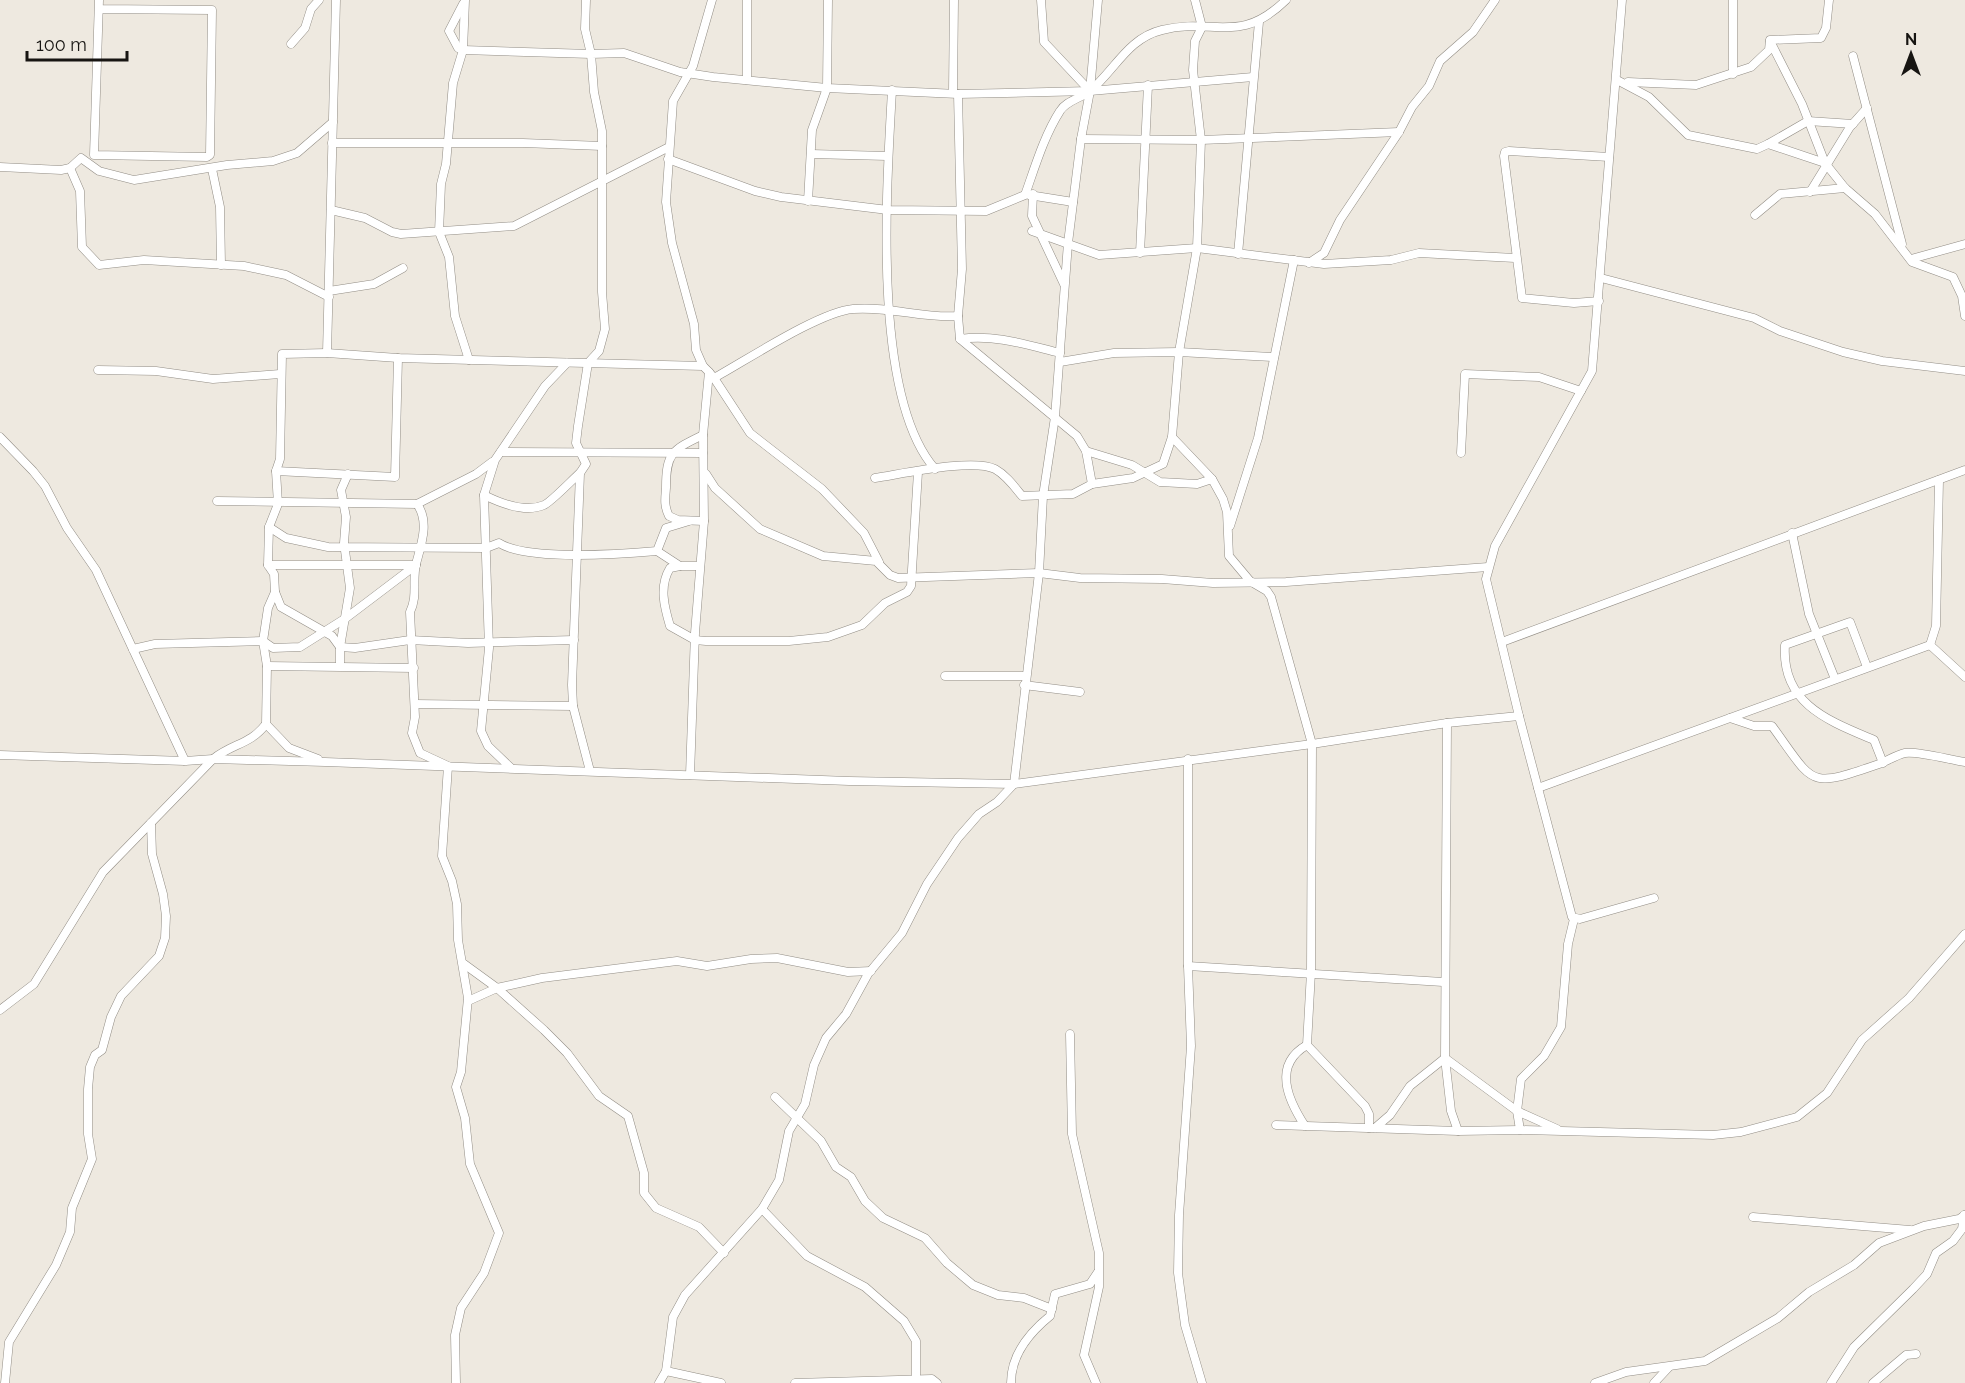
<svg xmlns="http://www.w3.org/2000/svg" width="1965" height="1383" font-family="Raleway,sans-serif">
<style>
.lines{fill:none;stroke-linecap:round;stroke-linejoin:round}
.street-casing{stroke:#928d85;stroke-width:9}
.street{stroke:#fff;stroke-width:8}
</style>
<rect width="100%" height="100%" fill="#eee9e0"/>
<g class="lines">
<defs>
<g id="street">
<polyline points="465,0 463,50 453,83 446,164 441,184 439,232 449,257 455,316 469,360"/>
<polyline points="747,0 747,80"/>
<polyline points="1041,0 1044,42 1090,91"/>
<polyline points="1622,0 1592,371 1495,546 1486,579 1519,716 1572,917 1580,919 1654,898"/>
<polyline points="1733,0 1733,74"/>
<polyline points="99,9 212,10 210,155 207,157 94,155 99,0"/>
<polyline points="1770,41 1802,104 1825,163"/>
<polyline points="291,44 305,28 311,9 319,0"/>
<polyline points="458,48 449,31 463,4"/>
<polyline points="463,50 591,54 585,29 586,0"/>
<polyline points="1853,56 1902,244"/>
<polyline points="1617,80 1649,97 1688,135 1757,149 1768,144 1825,163 1845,188 1875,214 1912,262 1953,277 1962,296 1965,316"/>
<polyline points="1628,82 1696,85 1751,67 1769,50 1770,40 1821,38 1826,28 1829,0"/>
<path d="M892 90C887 184 871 396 935 469"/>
<polyline points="953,92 954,0"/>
<polyline points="958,94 962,269 958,316"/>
<polyline points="1081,139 1201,140 1399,132"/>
<polyline points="332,143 523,143 602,146"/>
<polyline points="1768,144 1808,121 1853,124"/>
<polyline points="811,154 887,156"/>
<path d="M668 159 755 191 781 197 888 210 986 211 1025 195C1035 167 1044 136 1060 111 1066 101 1081 98 1090 91 1115 70 1128 38 1162 30 1214 17 1239 46 1286 0"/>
<polyline points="0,167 61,170 70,168 81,158 99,171 134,180 227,165 273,161 297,153 333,122"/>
<polyline points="70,168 80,191 82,247 99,265 144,260 244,266 286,275 329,297"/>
<polyline points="212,169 220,207 221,265"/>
<polyline points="1810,192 1850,127 1867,108"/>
<polyline points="1033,194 1032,216 1064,284"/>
<polyline points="1029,195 1073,202"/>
<polyline points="808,201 812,130 827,88 828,0"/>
<polyline points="331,210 365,218 392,232 401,234 514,226 667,148"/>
<polyline points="1755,215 1780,194 1845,188"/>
<polyline points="1032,231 1099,255 1197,248 1324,264 1391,260 1419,253 1515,258"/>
<polyline points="1140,253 1148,85"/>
<polyline points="1238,254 1259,22"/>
<polyline points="1911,259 1965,244"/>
<polyline points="1309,263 1324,253 1340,220 1399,132 1412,107 1429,86 1440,61 1473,32 1495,0"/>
<polyline points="1601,278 1754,318 1780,331 1843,352 1882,361 1965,371"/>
<polyline points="329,291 374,284 403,268"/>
<polyline points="1599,301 1574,303 1522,298 1504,156 1505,152 1509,151 1609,157"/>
<polyline points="960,339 1077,436 1086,451 1092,484"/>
<polyline points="327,353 336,0"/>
<polyline points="1060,362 1114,353 1179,352 1274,357"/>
<polyline points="703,366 696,350 694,324 672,243 666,202 673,101 693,66 712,0"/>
<polyline points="98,370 156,371 213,379 280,374"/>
<path d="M709 372 714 378C747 360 819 312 853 309 891 306 924 319 958 316L960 339C995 334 1027 345 1060 353"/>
<polyline points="714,378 750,433 822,489 864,533 879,562"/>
<path d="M703 435C672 450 666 453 666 488 665 499 664 506 669 516L678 520 704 521"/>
<polyline points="0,437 33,471 45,486 67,528 96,570 185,761"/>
<polyline points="1172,437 1212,479 1223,499 1227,512 1229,556 1250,581 1267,591 1271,597 1312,744 1311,972 1307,1045 1365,1106 1369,1114 1369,1128"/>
<polyline points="1086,451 1132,465 1160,482 1197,484 1212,479"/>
<polyline points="501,452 703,453"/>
<polyline points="1461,453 1465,374 1539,377 1581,391"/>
<polyline points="276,471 395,477 398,358"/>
<polyline points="706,474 715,488 760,529 823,556 876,561 890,575 898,578 1039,573 1080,578 1162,579 1213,583 1286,582 1488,567"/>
<path d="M875 478C902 474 973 458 995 469 1006 475 1014 486 1022 496L1073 494 1092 484 1133 478 1163 464 1172 437 1179 352 1197 248 1201 140 1193 70 1195 41 1202 27 1195 0"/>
<path d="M484 495C500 503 526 513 544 505 550 503 573 479 580 473"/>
<polyline points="217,501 417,504 476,474 492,462"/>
<path d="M417 504C430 522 421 545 416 564 412 581 418 596 410 612L415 717 412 733 420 753 448 766 442 856 452 881 457 904 458 940 468 998 461 1072 456 1087 465 1118 470 1164 499 1233 484 1273 461 1308 455 1335 456 1383"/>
<polyline points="1230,526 1258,438 1294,260"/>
<path d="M269 527 286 538 328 547 486 548 499 543C527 561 622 554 657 551L666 528 689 521"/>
<polyline points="1792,533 1809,614 1835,679"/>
<polyline points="657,551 680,566 700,566"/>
<polyline points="268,565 416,565"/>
<path d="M680 566 670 568C659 586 664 606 670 626L695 640 706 641H789L828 637 862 625 885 603 907 592 911 586 918 472"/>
<polyline points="275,592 281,607 332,636 340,647 355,648 410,640 468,643 574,640"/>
<polyline points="1502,642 1965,470"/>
<polyline points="1930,645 1965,677"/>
<polyline points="133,649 155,644 263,641 273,648 300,647 346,618 416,565"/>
<polyline points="267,666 414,668"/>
<polyline points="340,666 340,647 350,588 344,543 346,517 341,490 348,474"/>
<path d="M1867 667 1850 622 1785 645C1781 704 1829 721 1874 740L1883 763"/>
<polyline points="945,676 1025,676"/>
<polyline points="1024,685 1080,692"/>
<polyline points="415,704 573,706"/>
<path d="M1730 718 1754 726H1772C1815 785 1807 789 1879 764 1887 761 1896 755 1905 753 1919 751 1950 760 1965 762"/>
<polyline points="1447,723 1445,1058 1451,1111 1458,1131"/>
<polyline points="0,755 185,761 213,759 325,762 849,781 1014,784 1312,744 1447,723 1519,716"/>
<polyline points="318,759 289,748 266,724 267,666 263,641 268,608 275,592 274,574 268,565 269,527 278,504 276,471 280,459 282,354 327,353 398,358 703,366 709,372 703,435 704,521 695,633 690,775"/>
<polyline points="1188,759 1188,966 1191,1046 1179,1215 1178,1273 1185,1325 1202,1383"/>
<polyline points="511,768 488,746 481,731 489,648 484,495 495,460 545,386 567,363"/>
<polyline points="590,771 573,706 572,685 580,473 586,464 576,443 578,426 588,363 599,351 605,329 602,292 602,131 594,92 591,54 624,53 680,72 713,77 827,88 958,94 1090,91 1253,77"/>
<polyline points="1538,788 1930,645 1936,626 1939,480"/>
<polyline points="464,964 497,988 544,1030 567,1053 599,1096 628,1116 644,1173 644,1193 656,1208 699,1227 724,1253"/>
<polyline points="1188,966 1443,982"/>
<polyline points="468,1001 497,988 542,978 677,961 707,966 751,959 777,958 848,972 871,971"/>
<path d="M0 1010 34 984 103 872 213 759C233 743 250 745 266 724"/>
<polyline points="1070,1034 1072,1134 1099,1253 1099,1287 1084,1355 1096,1383"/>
<polyline points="1445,1058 1517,1111 1557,1129"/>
<polyline points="775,1097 821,1141 836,1167 851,1177 865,1201 883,1218 925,1238 947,1263 973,1285 998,1295 1024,1298 1052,1309"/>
<polyline points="1276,1125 1458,1131 1520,1130 1713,1135 1741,1132 1797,1117 1827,1093 1862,1040 1909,998 1965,934"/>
<path d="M1305 1126C1288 1100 1272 1065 1307 1045"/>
<polyline points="1375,1128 1390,1115 1410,1086 1445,1058"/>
<polyline points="1520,1130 1517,1111 1521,1079 1544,1056 1561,1027 1568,944 1574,919"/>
<polyline points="762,1209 807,1256 865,1287 904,1321 916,1341 916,1383"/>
<polyline points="1753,1217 1910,1230"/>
<polyline points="666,1371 721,1383"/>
<polyline points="5,1383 9,1342 56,1265 70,1232 72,1208 92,1159 88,1134 88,1089 90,1067 95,1055 102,1050 111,1017 121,996 159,956 165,938 166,916 163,894 152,854 151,823"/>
<polyline points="659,1383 666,1371 673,1317 685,1295 762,1209 779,1180 789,1131 805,1104 814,1065 826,1038 846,1014 868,974 902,933 927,884 958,838 979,814 997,802 1014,784 1039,573 1043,496 1055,417 1068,243 1081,139 1090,91 1098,0"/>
<polyline points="795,1383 932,1379 937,1383"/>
<path d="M1011 1383C1011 1355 1029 1333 1050 1316L1055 1294 1090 1284 1098 1272"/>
<polyline points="1595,1383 1626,1372 1705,1361 1778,1318 1809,1292 1854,1265 1879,1243 1924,1226 1959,1219 1965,1215"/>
<polyline points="1654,1383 1669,1367"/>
<polyline points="1831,1383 1854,1347 1913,1289 1927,1274 1936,1253 1953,1241 1962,1229 1964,1215"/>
<polyline points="1873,1383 1906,1355 1916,1354"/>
</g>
</defs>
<use href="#street" class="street-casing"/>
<use href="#street" class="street"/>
</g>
<g transform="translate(1911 54)" stroke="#eee9e0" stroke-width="4.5" paint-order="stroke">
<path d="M0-4.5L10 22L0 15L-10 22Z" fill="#171512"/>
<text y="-9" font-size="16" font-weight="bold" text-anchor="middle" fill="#171512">N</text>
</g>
<path d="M27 51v9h100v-9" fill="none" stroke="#171512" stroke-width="3"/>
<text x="36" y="51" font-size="18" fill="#171512" stroke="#eee9e0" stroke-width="4.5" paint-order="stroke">100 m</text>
</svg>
